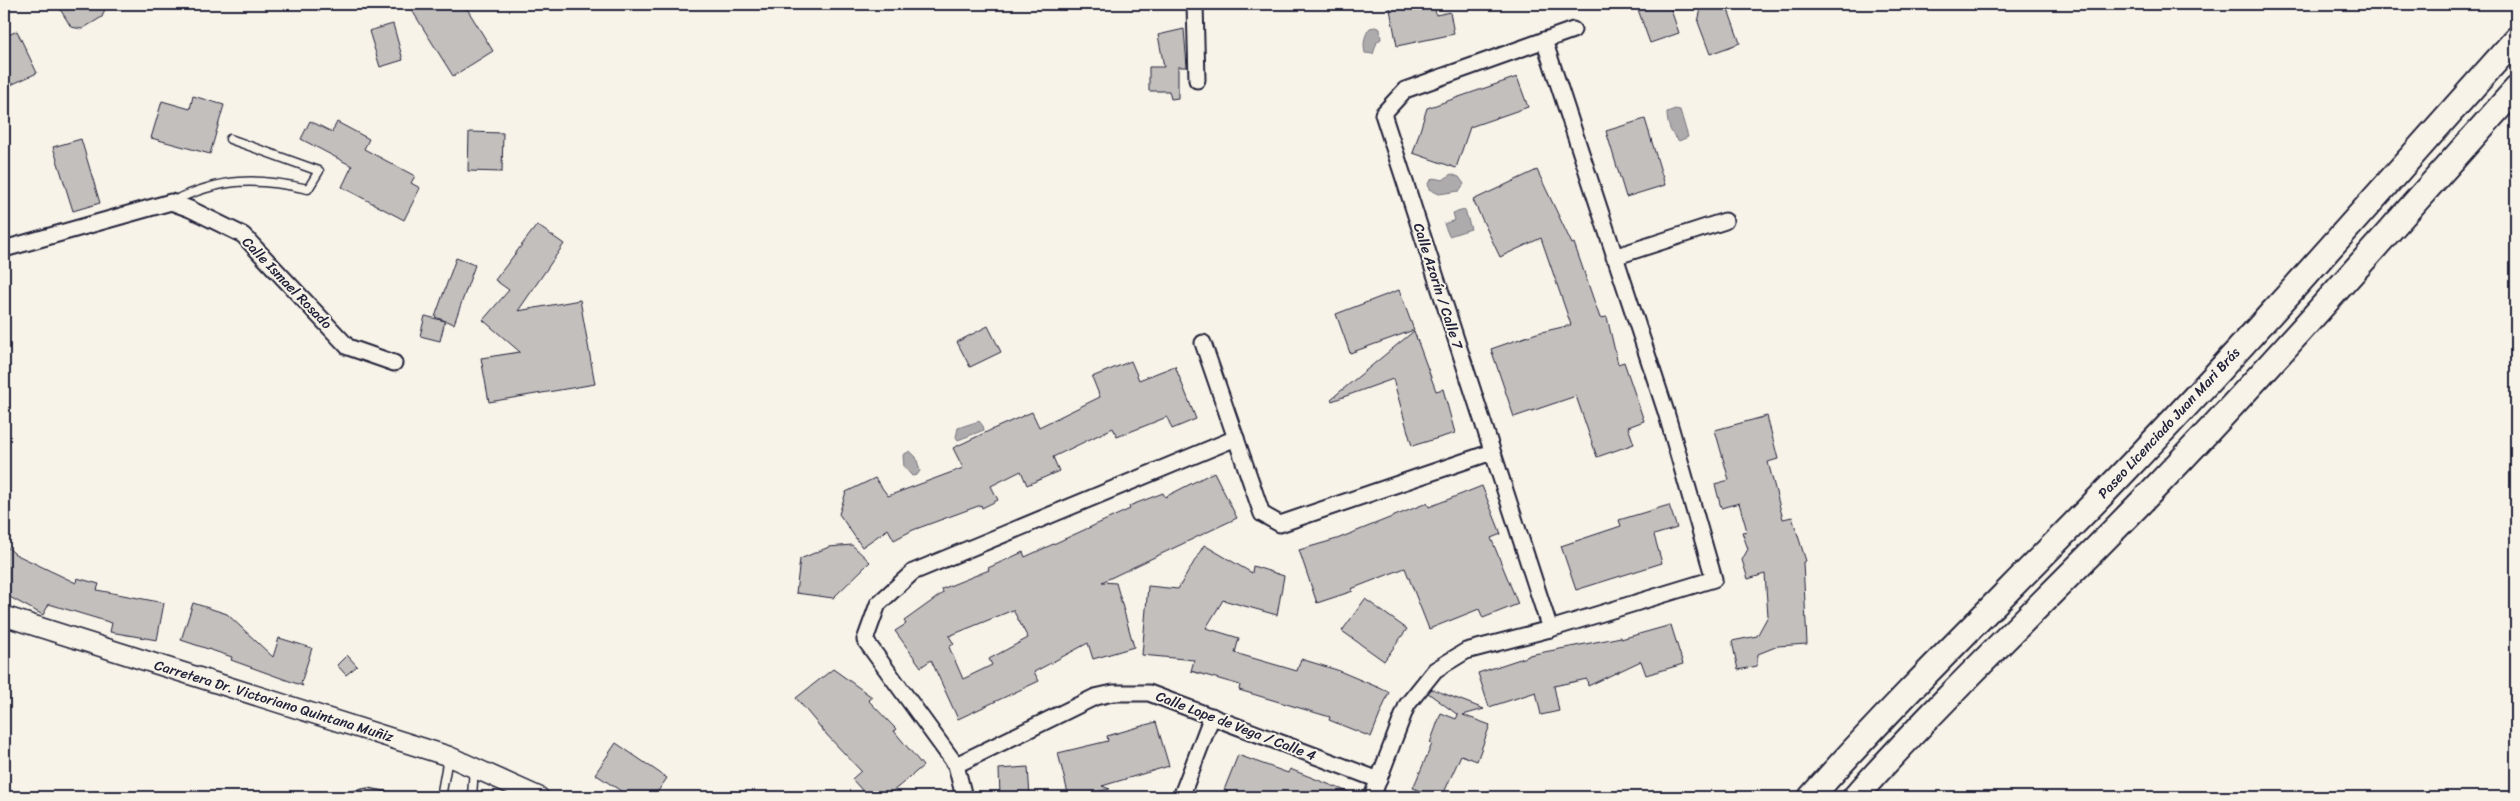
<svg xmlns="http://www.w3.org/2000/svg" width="2520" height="801" font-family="Sriracha,sans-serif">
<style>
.water{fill:#aeabad;stroke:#76747f}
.building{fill:#c2bfbd;stroke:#22223b;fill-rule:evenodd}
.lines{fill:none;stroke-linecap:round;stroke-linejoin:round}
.service-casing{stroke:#22223b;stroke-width:11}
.minor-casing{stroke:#22223b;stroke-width:19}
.tertiary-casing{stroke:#22223b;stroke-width:22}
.primary-casing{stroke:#22223b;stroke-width:28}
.service{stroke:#f7f3e8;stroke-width:8}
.minor{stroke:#f7f3e8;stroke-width:15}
.tertiary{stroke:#f7f3e8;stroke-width:19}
.primary{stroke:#f7f3e8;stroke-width:24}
.labels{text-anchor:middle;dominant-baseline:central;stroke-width:4;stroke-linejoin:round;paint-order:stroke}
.street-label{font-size:14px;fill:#22223b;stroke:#f7f3e8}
</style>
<rect width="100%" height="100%" fill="#f7f3e8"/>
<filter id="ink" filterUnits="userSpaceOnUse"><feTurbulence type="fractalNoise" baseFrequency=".02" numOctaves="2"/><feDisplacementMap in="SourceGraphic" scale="10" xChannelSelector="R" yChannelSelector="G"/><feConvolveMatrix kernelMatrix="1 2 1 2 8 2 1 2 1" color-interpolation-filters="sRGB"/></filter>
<g filter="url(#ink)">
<g class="water">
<path d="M1375 27 1380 29 1381 39 1377 42 1373 54 1365 53C1363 44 1364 35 1370 28Z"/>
<path d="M1675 109 1680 110 1688 137 1679 141C1670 133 1667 124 1667 112Z"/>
<polygon points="1451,174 1459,177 1464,184 1459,191 1439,194 1429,189 1428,183 1433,178 1443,180"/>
<polygon points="1465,210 1471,229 1449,236 1444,224 1455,220 1453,213"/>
<polygon points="979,421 983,426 984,430 958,440 956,437 958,428"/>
<polygon points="910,451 916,457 920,471 917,475 912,476 904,467 903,455"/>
</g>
<g class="building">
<polygon points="57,4 107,4 102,17 82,29 71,27"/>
<polygon points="408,4 464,4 493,51 453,76"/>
<polygon points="1389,4 1434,4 1436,15 1450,12 1454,34 1397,46"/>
<polygon points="1636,4 1669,4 1679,33 1650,43"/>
<polygon points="1702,4 1726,4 1740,43 1710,54 1698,22"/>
<polygon points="393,24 403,60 380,67 369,31"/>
<polygon points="1184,29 1187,67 1178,67 1178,98 1171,99 1169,91 1149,91 1149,67 1164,67 1158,35"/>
<polygon points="17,31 37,73 4,88 4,37"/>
<polygon points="1517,77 1528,107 1470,127 1456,168 1413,153 1427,108"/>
<polygon points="193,96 224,105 210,154 151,138 162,101 190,109"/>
<polygon points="1645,119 1665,185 1626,197 1606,131"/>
<polygon points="310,121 332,132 337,122 369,139 364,149 415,176 411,183 420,188 404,220 342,187 352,166 301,139"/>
<polygon points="469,132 503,133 502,172 468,171"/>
<polygon points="81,139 100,203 73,211 53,147"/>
<polygon points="1537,170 1572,244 1574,243 1600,318 1607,317 1618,364 1624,362 1644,421 1628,427 1634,444 1597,457 1576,396 1514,417 1491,349 1537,333 1571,325 1541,238 1500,257 1473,200"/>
<polygon points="537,225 564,244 518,311 580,300 595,384 489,402 481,358 520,352 483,320 509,290 495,280"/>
<polygon points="456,258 475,265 454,324 435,317"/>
<polygon points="1399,290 1414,330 1350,353 1336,314"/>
<polygon points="425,316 445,321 440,341 420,336"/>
<polygon points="988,326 1001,352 970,367 957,342"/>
<polygon points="1414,331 1436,391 1443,389 1455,433 1412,446 1393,379 1332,401 1331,399"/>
<polygon points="1131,361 1139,380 1175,366 1196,419 1172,429 1167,417 1117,437 1113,428 1053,457 1059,471 1027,485 1021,471 991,486 998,500 982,508 981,505 913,530 894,540 888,529 862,547 839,514 846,492 875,478 888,496 963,468 953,448 993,429 1032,412 1039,427 1100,397 1092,377"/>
<polygon points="1767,416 1778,459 1768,462 1783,519 1792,517 1806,561 1803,562 1807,644 1778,646 1758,654 1757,666 1738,670 1732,641 1757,636 1768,616 1765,574 1748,579 1742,560 1748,549 1742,532 1747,531 1739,503 1721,508 1715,484 1729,480 1715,430"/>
<path d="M1214 472 1237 518 1102 582 1116 583 1134 647 1093 659 1088 643 1034 672 1039 681 958 719 931 660 921 667 895 631 906 624 904 621 943 593 942 589 989 570 988 568 1023 552 1025 557 1130 509 1129 506 1163 493 1165 497ZM1013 610 1028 638 989 659 992 665 963 679 949 647 954 644 949 636Z"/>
<polygon points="1482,486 1501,534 1491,538 1518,604 1483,618 1479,609 1429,629 1405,568 1351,589 1353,591 1317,603 1299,550 1337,539 1427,503 1429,507"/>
<polygon points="1669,505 1677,528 1654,535 1662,563 1576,590 1561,546 1621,526 1619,520"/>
<polygon points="4,544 15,554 76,583 77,578 99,584 97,590 164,603 157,640 110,632 112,623 49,604 43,615 4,594"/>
<polygon points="852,545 870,562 833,598 796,593 800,559 829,547"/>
<polygon points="1204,545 1252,573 1253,566 1284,576 1277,615 1223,600 1206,628 1239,638 1235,653 1297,671 1301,659 1337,670 1389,692 1371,737 1329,720 1330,717 1239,690 1240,685 1191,671 1194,660 1142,655 1148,586 1178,589"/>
<polygon points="1365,599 1407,629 1384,661 1342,631"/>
<polygon points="193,603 227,614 273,657 279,638 312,648 301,683 303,686 231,660 232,657 181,640"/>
<polygon points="1671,625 1683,664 1646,675 1641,661 1588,686 1587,679 1554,686 1559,711 1541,715 1536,692 1489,707 1478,673 1529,656 1529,655 1621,637 1621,639"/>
<polygon points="347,655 357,666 346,675 337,665"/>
<polygon points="833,669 872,697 868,700 896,729 894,731 923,766 886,797 868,797 852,779 861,771 826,734 796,698"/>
<polygon points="1432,689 1484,709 1463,715 1490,725 1477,761 1461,755 1442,797 1435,797 1413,788 1432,744 1430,743 1441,713 1456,719 1458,715 1428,693"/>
<polygon points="1156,722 1169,766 1102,786 1110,789 1069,797 1058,753 1108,741 1107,736"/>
<polygon points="616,743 667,778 654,797 630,797 595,774"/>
<polygon points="1238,755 1288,773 1290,769 1361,797 1243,797 1224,790"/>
<polygon points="1028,767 1030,797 1000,797 999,769"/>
</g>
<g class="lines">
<defs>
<g id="service">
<path d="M173 201C222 178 255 177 308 189L319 171 230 139"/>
<polyline points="347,797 368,793 390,797"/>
<polyline points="441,797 448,758"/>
<polyline points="472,797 474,767"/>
</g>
<g id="minor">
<polyline points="1195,4 1197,80"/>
<polyline points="4,249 171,202 190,209 243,235 348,347 394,363"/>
<polyline points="1614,257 1725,221"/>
<polyline points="1203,343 1262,514 1280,524 1492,452"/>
<polyline points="1550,629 1383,114 1405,90 1573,30"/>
<polyline points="956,765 1095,697 1113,693 1149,693 1379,780"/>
<polyline points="964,797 956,765 865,640 878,604 913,572 1236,438"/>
<polyline points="1181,797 1212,716"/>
<polyline points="1372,797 1407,705 1435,670 1466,651 1550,629 1714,579 1666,412 1544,40"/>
</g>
<polyline id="tertiary" points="4,616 448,756 539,797"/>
<g id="primary">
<path d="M1811 797C1911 684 2021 580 2125 471 2259 331 2387 183 2516 39"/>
<path d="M1855 797C1949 691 2052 595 2150 493 2276 362 2395 224 2516 89"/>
</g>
</defs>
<use href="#service" class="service-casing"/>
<use href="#minor" class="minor-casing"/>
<use href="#tertiary" class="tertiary-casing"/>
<use href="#primary" class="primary-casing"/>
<use href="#service" class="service"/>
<use href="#minor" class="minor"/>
<use href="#tertiary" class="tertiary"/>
<use href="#primary" class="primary"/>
</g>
</g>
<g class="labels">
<g class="street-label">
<text transform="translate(287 283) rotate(46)">Calle Ismael Rosado</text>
<text transform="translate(1438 286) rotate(72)">Calle Azorín / Calle 7</text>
<text transform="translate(2169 423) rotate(-47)">Paseo Licenciado Juan Mari Brás</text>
<text transform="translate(274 701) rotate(17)">Carretera Dr. Victoriano Quintana Muñiz</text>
<text transform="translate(1236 726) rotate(21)">Calle Lope de Vega / Calle 4</text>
</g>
</g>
<rect width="2520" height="801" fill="none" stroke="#f7f3e8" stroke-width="20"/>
<rect x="10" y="10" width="2500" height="781" fill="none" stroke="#22223b" stroke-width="2" filter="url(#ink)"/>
</svg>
